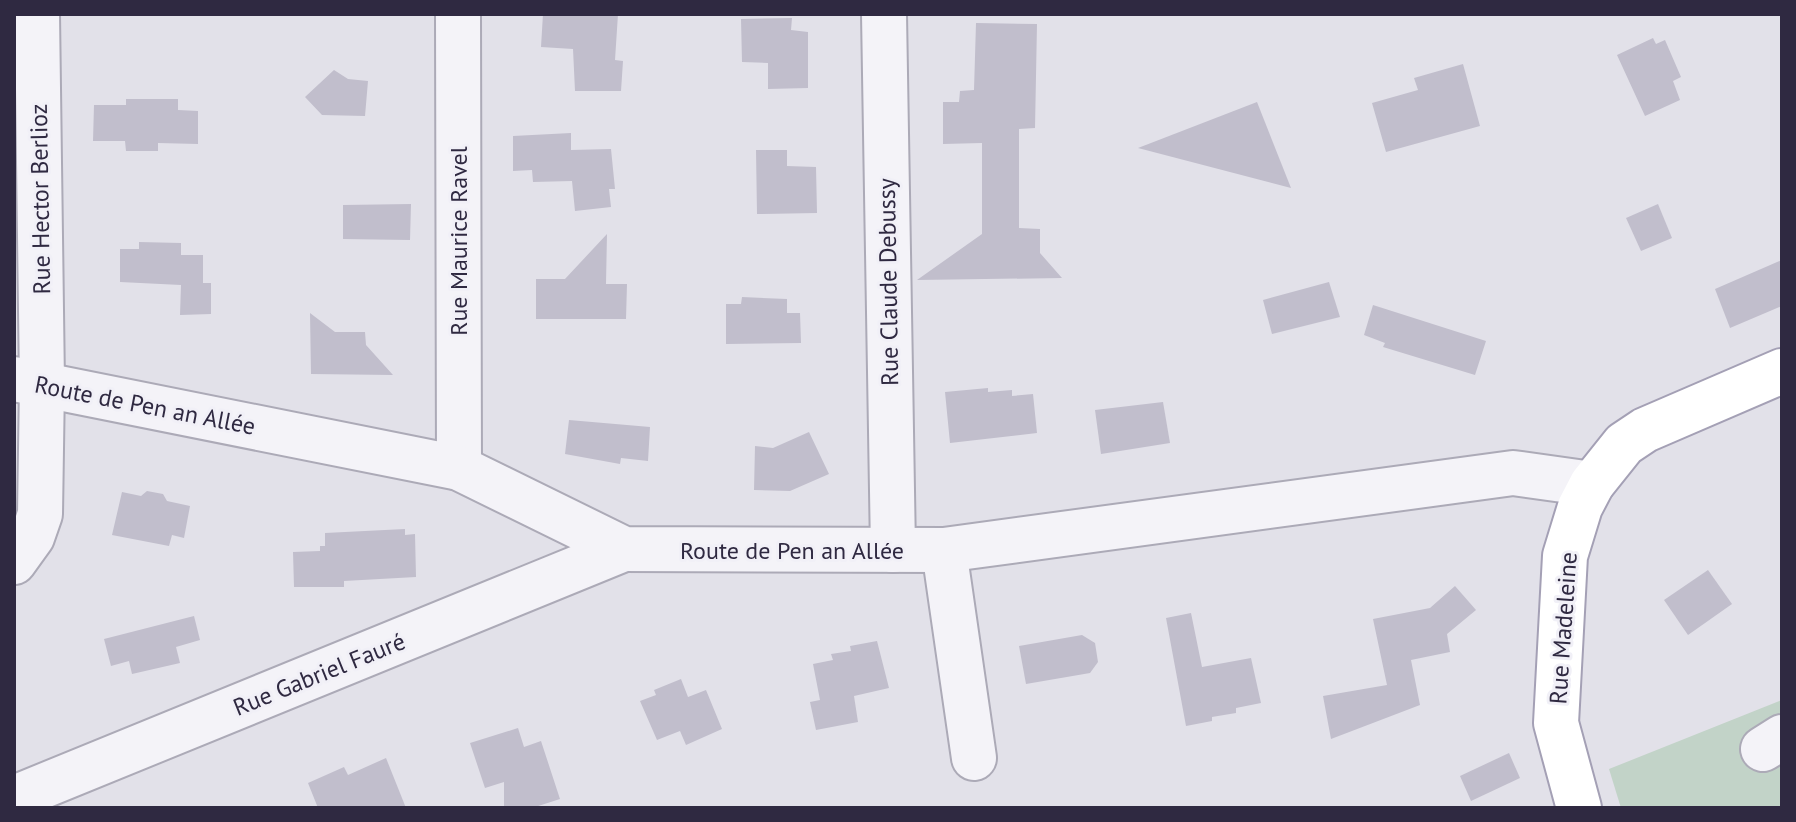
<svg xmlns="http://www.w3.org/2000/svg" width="1796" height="822" font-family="'PT Sans',sans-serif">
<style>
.green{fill:#c2d3c8}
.building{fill:#c1becc}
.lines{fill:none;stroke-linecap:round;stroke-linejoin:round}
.minor-casing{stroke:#acaab7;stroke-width:48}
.major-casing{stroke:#a4a0b5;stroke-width:48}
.minor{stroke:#f4f3f8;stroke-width:44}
.major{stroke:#fff;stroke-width:44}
.labels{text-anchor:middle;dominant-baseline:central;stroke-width:6;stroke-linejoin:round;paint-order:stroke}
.street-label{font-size:24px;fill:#2f2941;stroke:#f1f0f7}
</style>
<rect width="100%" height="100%" fill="#e2e1e9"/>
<polygon class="green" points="1782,700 1782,808 1621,808 1609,769"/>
<g class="building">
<polygon points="543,14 618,14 615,60 623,61 621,91 575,91 573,49 541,47"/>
<polygon points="792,18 791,30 808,32 808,88 768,89 768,63 742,62 741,19"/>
<polygon points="976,23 1037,24 1035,128 1019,129 1019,228 1040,229 1040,253 1062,278 917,280 982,234 982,143 943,144 943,102 959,102 960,91 974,90"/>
<polygon points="1653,38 1656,44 1665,40 1681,77 1673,81 1680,100 1645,116 1617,55"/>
<polygon points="1463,64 1480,126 1386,152 1372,103 1418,90 1414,78"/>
<polygon points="334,70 348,79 368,81 365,116 322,115 305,97"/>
<polygon points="126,99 178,99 178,110 198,111 198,144 158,143 158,151 126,151 125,141 93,141 94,105 126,105"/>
<polygon points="1257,102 1291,188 1138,148"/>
<polygon points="571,133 571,150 611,149 615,189 609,189 611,207 575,211 572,181 533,182 532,170 513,171 513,136"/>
<polygon points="756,150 787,150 787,166 816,167 817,213 757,214"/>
<polygon points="411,204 410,240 343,239 343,205"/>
<polygon points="1658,204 1672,238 1641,251 1626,218"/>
<polygon points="607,234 606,284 627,284 626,319 536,319 536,279 565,279"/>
<polygon points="139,242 181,243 181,255 203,255 203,283 211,283 211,314 180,315 181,285 120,282 120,249 139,249"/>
<polygon points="1782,260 1782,306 1730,328 1715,289"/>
<polygon points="1329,282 1340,317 1272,334 1263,300"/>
<polygon points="742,297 787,299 787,313 800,313 801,343 726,344 726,304 741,304"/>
<polygon points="1373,305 1486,341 1475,375 1383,347 1385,343 1364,335"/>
<polygon points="310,313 335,332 365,332 366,345 393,375 311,374"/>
<polygon points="988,388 988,392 1012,390 1012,396 1033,394 1037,433 950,443 945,392"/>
<polygon points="1163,402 1170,443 1101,454 1095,410"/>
<polygon points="569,420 650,427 648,461 621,458 620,464 565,454"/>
<polygon points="809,432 829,474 790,491 754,490 755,446 773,448"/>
<polygon points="147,491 163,494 167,501 190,506 184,538 172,535 169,546 112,535 122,492 141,496"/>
<polygon points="405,529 405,535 415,534 416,577 344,581 344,587 294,587 293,552 320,551 320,546 325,546 325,533"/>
<polygon points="1708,570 1732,604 1688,635 1664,600"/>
<polygon points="1455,586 1476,610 1447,634 1450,652 1411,660 1420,705 1331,739 1323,696 1387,685 1373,619 1430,608"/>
<polygon points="1191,613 1202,667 1251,658 1261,703 1236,708 1236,713 1212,717 1212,721 1186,726 1166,618"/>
<polygon points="194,616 200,640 176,647 180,663 132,674 129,661 111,666 104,639"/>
<polygon points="1082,635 1095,643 1098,662 1090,673 1026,684 1019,646"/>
<polygon points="877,641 889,688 854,696 858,722 816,730 810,702 820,700 813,664 833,660 831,654 851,651 850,646"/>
<polygon points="681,679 688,697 706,690 722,729 686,745 680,731 657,740 640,701 656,695 654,690"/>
<polygon points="518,728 524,747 541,741 560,799 532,808 504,808 504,782 485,788 470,743"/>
<polygon points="1509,753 1520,778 1471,801 1460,776"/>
<polygon points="386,758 406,808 318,808 308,783 344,767 348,775"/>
</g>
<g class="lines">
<defs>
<g id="minor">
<polyline points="458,14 459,468"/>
<polyline points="884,14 893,550"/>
<polyline points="14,379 459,468 624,549 944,550 1513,473 1592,484"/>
<polyline points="944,550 974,758"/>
<polyline points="14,562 32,537 40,514 42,384 37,14"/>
<polyline points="1763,749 1782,737"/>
<polyline points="14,798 624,549"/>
</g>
<polyline id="major" points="1579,808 1556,723 1565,556 1580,507 1592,484 1624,444 1645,430 1782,371"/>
</defs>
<use href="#minor" class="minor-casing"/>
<use href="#major" class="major-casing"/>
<use href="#minor" class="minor"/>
<use href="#major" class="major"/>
</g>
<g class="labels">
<g class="street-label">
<text transform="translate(40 199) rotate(-91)">Rue Hector Berlioz</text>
<text transform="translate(458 241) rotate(-90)">Rue Maurice Ravel</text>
<text transform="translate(888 282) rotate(-91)">Rue Claude Debussy</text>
<text transform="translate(145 405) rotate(11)">Route de Pen an Allée</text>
<text x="792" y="550">Route de Pen an Allée</text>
<text transform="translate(1563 628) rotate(-86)">Rue Madeleine</text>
<text transform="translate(319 674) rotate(-22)">Rue Gabriel Fauré</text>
</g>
</g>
<rect width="1796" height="822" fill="none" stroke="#2f2941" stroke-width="32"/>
</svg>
